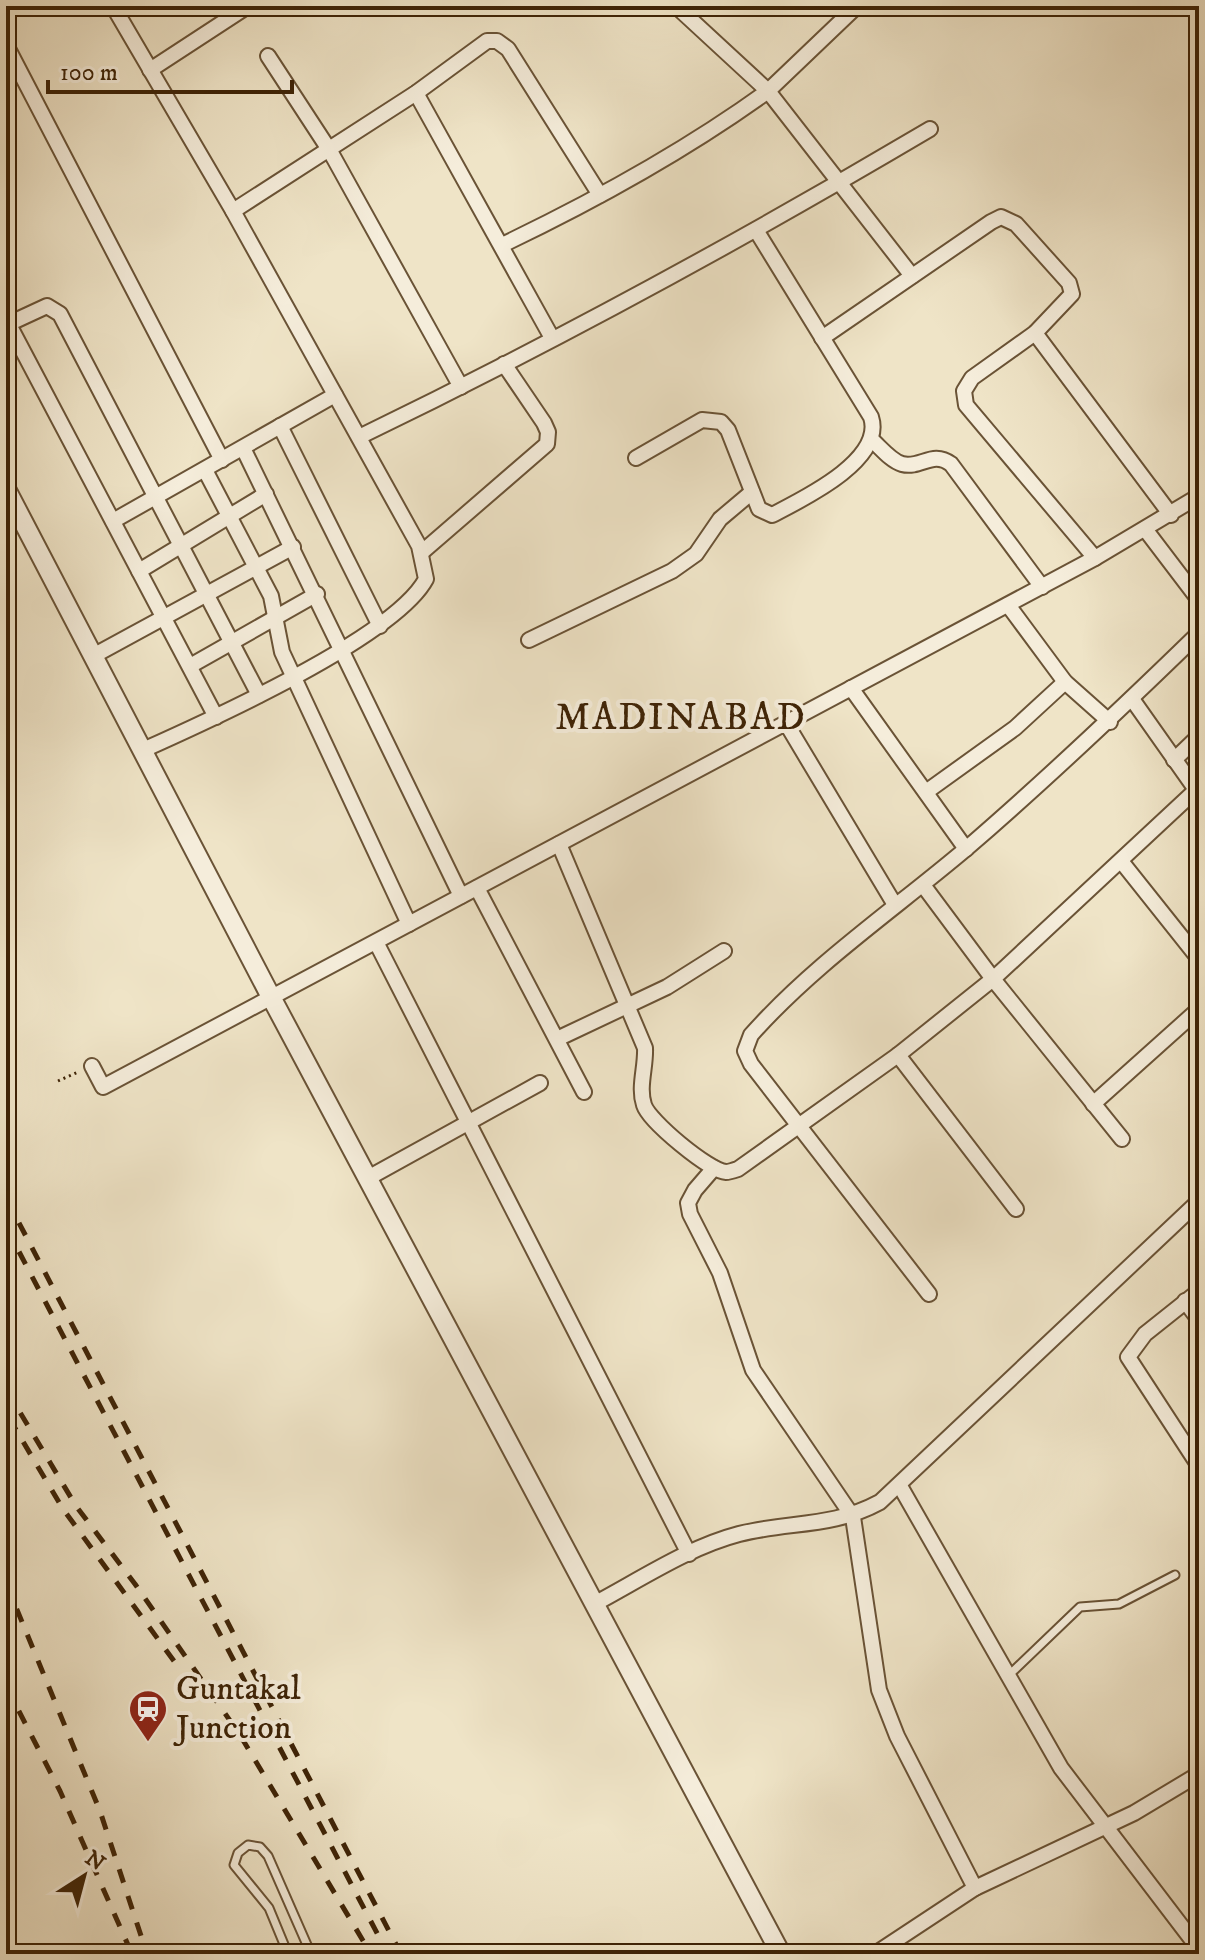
<svg xmlns="http://www.w3.org/2000/svg" width="1205" height="1960" font-family="'IM FELL DW Pica',serif">
<style>
.lines{fill:none;stroke-linecap:round;stroke-linejoin:round}
.service-casing{stroke:#6a5336;stroke-width:11}
.minor-casing{stroke:#6a5336;stroke-width:18}
.tertiary-casing{stroke:#6a5336;stroke-width:22}
.path{stroke:#3e2306;stroke-width:3;stroke-dasharray:2 4;stroke-linecap:butt}
.service{stroke:#f5eddb;stroke-width:7}
.minor{stroke:#f5eddb;stroke-width:14}
.tertiary{stroke:#f5eddb;stroke-width:18}
.rail{stroke:#3e2306;stroke-width:5;stroke-dasharray:14 14;stroke-linecap:butt}
.labels{text-anchor:middle;dominant-baseline:central;stroke-width:8;stroke-linejoin:round;paint-order:stroke}
.poi-label{font-size:34px;fill:#3e2306;stroke:#f5eddb;text-anchor:start}
.quarter-label{font-size:38px;letter-spacing:2px;fill:#3e2306;stroke:#f5eddb}
</style>
<rect width="100%" height="100%" fill="#efe4c7"/>
<filter id="stains"><feTurbulence type="fractalNoise" baseFrequency=".0025" numOctaves="4"/><feColorMatrix values="0 0 0 0 .2 0 0 0 0 .09 0 0 0 0 .02 0 0 0 .5 -.17"/></filter>
<radialGradient id="worn" r=".72"><stop offset=".6" stop-color="#630" stop-opacity="0"/><stop offset="1" stop-color="#630" stop-opacity=".3"/></radialGradient>
<g class="lines">
<defs>
<g id="service">
<polyline points="1009,1675 1080,1607 1119,1604 1175,1575"/>
<polyline points="288,1954 269,1908 234,1865 238,1853 248,1845 260,1847 268,1856 311,1954"/>
</g>
<g id="minor">
<path d="M113 6 233 211 419 546 426 579C395 637 208 721 143 750"/>
<polyline points="676,6 768,91 857,6"/>
<polyline points="6,45 222,460"/>
<polyline points="268,56 330,151 461,387"/>
<polyline points="150,70 248,6"/>
<polyline points="416,93 552,338"/>
<polyline points="233,211 416,93 487,41 497,41 508,49 600,195"/>
<path d="M502 245C594 201 685 151 768 91L912 276"/>
<polyline points="6,319 216,717"/>
<polyline points="6,325 47,306 60,314 259,695"/>
<polyline points="1035,333 1171,515"/>
<polyline points="822,338 991,222 1001,217 1016,224 1069,283 1072,294 1035,333 972,378 964,391 966,405 1095,558"/>
<polyline points="280,426 380,626"/>
<path d="M359 437C553 343 744 239 930 129"/>
<path d="M872 440C880 447 891 461 902 464 921 469 932 450 951 464L1042 587"/>
<polyline points="243,448 461,896"/>
<path d="M636 458 702 420 721 422 728 430 759 509 772 515C803 499 885 460 871 417L756 230"/>
<polyline points="205,470 271,596 282,652 409,924"/>
<polyline points="113,521 335,395"/>
<polyline points="1145,529 1199,600"/>
<polyline points="421,553 547,444 548,432 544,423 504,364"/>
<polyline points="139,571 266,494"/>
<polyline points="1008,605 1065,682 1110,722"/>
<polyline points="529,640 672,571 696,554 720,519 752,492"/>
<polyline points="93,656 293,547"/>
<polyline points="190,666 317,594"/>
<polyline points="851,688 966,849"/>
<polyline points="1132,699 1199,794"/>
<polyline points="786,723 895,905"/>
<polyline points="1174,760 1199,736"/>
<polyline points="926,792 1015,728 1065,682"/>
<path d="M559 844 645 1048C646 1067 638 1087 644 1105 649 1121 709 1171 726 1172 728 1172 735 1170 738 1169L898 1055 993 979 1196 790"/>
<polyline points="1121,861 1199,959"/>
<polyline points="923,885 993,979 1122,1139"/>
<polyline points="477,888 584,1092"/>
<polyline points="376,942 689,1554"/>
<polyline points="557,1039 667,987 724,951"/>
<polyline points="898,1055 1016,1209"/>
<polyline points="92,1066 103,1087 1095,558 1199,496"/>
<polyline points="1093,1104 1199,1009"/>
<polyline points="714,1168 695,1190 688,1203 690,1214 720,1273 753,1370 853,1517 879,1690 897,1736 975,1888"/>
<polyline points="368,1178 540,1083"/>
<polyline points="1199,1291 1145,1334 1128,1357 1199,1466"/>
<path d="M929 1294 751 1064 745 1051 751 1035C814 964 895 909 967 848 1047 779 1123 707 1199 633"/>
<polyline points="1185,1301 1199,1320"/>
<polyline points="900,1486 1061,1768 1199,1949"/>
<path d="M596 1603C641 1579 689 1547 739 1534 790 1521 832 1528 880 1502L1199 1201"/>
<polyline points="875,1954 975,1888 1134,1813 1199,1774"/>
</g>
<polyline id="tertiary" points="6,489 271,997 781,1954"/>
</defs>
<use href="#service" class="service-casing"/>
<use href="#minor" class="minor-casing"/>
<use href="#tertiary" class="tertiary-casing"/>
<polyline class="path" points="58,1081 78,1072"/>
<use href="#service" class="service"/>
<use href="#minor" class="minor"/>
<use href="#tertiary" class="tertiary"/>
<g class="rail">
<polyline points="6,1198 401,1954"/>
<polyline points="6,1227 388,1954"/>
<polyline points="6,1389 76,1506 135,1584 240,1735 371,1954"/>
<polyline points="9,1418 63,1509 182,1672"/>
<polyline points="6,1583 100,1811 147,1954"/>
<polyline points="6,1686 60,1791 132,1954"/>
</g>
</g>
<defs>
<symbol id="station-pin" viewBox="-11 -11 22 30"><path d="M0 17L-7.5 6A9.5 9.5 0 1 1 7.5 6Z" fill="#8f2418" stroke="#f5eddb"/><path d="M-3-6H3Q5-6 5-4V2Q5 4 3 4L4.5 6H3L1.5 4h-3L-3 6H-4.5L-3 4Q-5 4-5 2V-4Q-5-6-3-6ZM-3.5-4v3h7v-3ZM-3.5 1v1.5H-2V1ZM2 1v1.5H3.5V1Z" fill="#fff"/></symbol>
</defs>
<g fill-rule="evenodd">
<use href="#station-pin" x="126" y="1687" width="44" height="60"/>
</g>
<g class="labels">
<g class="poi-label">
<text x="176" y="1689">Guntakal<tspan x="176" dy="39">Junction</tspan></text>
</g>
<g class="quarter-label">
<text x="681" y="718">MADINABAD</text>
</g>
</g>
<rect width="1205" height="1960" fill="none" stroke="#efe4c7" stroke-width="32"/>
<rect x="8" y="8" width="1189" height="1944" fill="none" stroke="#3e2306" stroke-width="4"/>
<rect x="16" y="16" width="1173" height="1928" fill="none" stroke="#3e2306" stroke-width="2"/>
<g transform="translate(84 1876) rotate(36)" stroke="#f5eddb" stroke-width="6" paint-order="stroke">
<path d="M0-6L14 30L0 20L-14 30Z" fill="#3e2306"/>
<text y="-12" font-size="22" font-weight="bold" text-anchor="middle" fill="#3e2306">N</text>
</g>
<path d="M48 80v12h244v-12" fill="none" stroke="#3e2306" stroke-width="4"/>
<text x="60" y="80" font-size="24" fill="#3e2306" stroke="#f5eddb" stroke-width="6" paint-order="stroke">100 m</text>
<rect width="100%" height="100%" filter="url(#stains)"/>
<rect width="100%" height="100%" fill="url(#worn)"/>
</svg>
